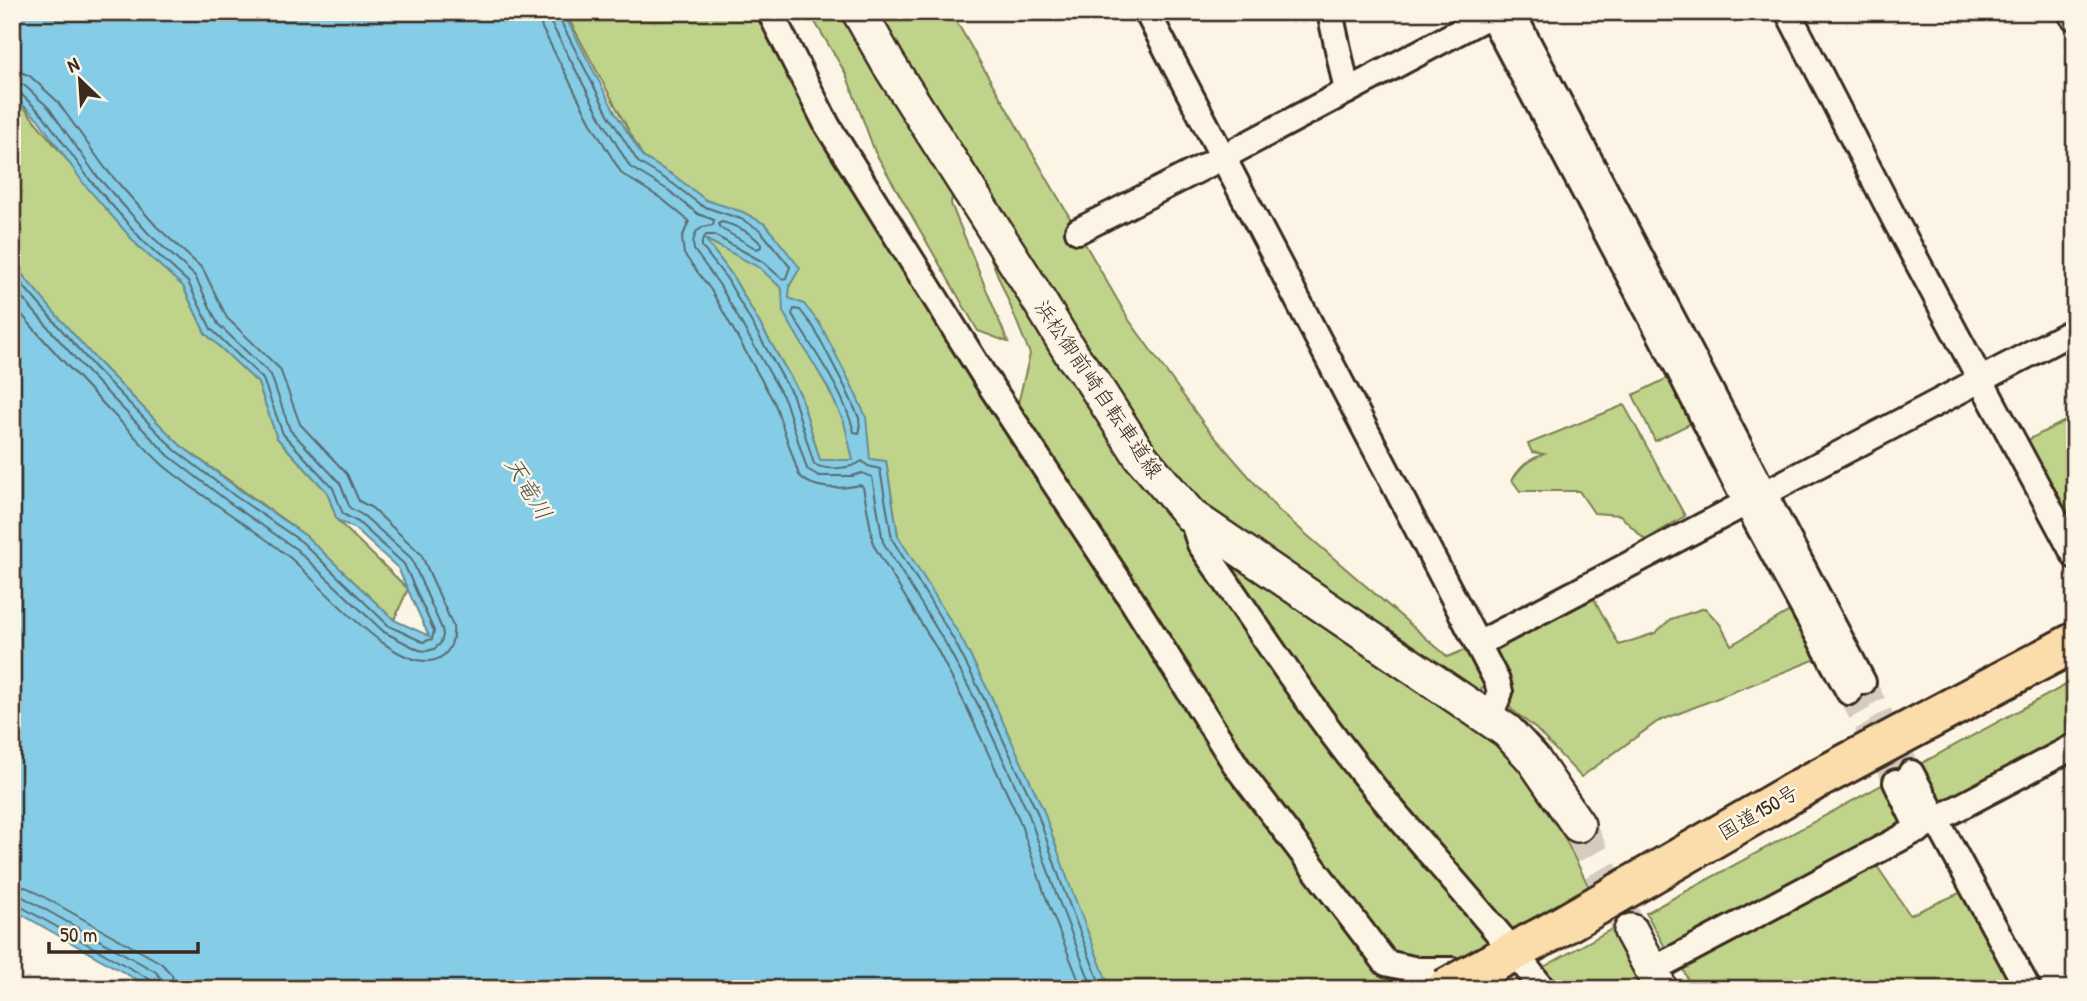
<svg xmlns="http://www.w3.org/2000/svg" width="2087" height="1001" font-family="'Patrick Hand','Klee One',sans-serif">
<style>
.green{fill:#bfd48a;stroke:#7d7f54;stroke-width:2}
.water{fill:#85cde6;stroke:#678c96;stroke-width:2;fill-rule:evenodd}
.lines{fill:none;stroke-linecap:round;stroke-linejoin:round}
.shore{stroke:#596b6e;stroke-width:2}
.minor-tunnel{stroke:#d5ccbd;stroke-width:24;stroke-dasharray:24 12;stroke-linecap:butt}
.secondary-tunnel{stroke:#d5ccbd;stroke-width:33;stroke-dasharray:33 17;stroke-linecap:butt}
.minor-casing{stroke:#3b2a1e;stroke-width:30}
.tertiary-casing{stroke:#3b2a1e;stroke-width:35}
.secondary-casing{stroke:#3b2a1e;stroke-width:38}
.trunk-casing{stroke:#3b2a1e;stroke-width:44}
.minor{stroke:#fcf5e5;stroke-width:24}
.tertiary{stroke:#fcf5e5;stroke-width:30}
.secondary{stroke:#fcf5e5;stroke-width:33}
.trunk{stroke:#fbddab;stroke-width:38}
.trunk-bridge-casing{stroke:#3b2a1e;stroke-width:44;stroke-linecap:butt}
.trunk-bridge{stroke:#fbddab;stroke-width:38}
.labels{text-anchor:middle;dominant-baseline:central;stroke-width:5;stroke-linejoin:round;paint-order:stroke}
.street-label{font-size:21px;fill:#3b2a1e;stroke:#fcf5e5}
.water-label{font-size:23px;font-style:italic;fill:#4e5350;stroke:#fcf5e5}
</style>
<rect width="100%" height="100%" fill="#fcf5e5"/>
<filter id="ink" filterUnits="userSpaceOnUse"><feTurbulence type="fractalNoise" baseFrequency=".0143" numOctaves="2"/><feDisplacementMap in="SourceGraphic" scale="14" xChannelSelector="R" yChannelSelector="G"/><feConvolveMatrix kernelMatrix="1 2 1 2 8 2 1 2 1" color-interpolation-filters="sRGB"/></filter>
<g filter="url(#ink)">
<g class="green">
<polygon points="565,12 760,12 952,340 1348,906 1016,412 1030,354 978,227 1083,390 1345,765 1497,947 1461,989 1110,989 898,536 886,461 820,460 800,394 732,275 704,238 676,177 643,157"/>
<polygon points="809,12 951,12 1129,320 1206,427 1278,510 1448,657 1478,644 1587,586 1619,645 1655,633 1671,619 1705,608 1720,624 1731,645 1802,604 1829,654 1657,722 1581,777 1536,729 1511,709 1497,681 1472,694 1228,529 1207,505 1181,486 954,184 951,204 1008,342 978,331 875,152 846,74"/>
<polygon points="12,97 21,104 138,246 183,286 205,333 258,383 277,438 327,492 337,520 408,589 394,620 306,536 180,445 12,275"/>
<polygon points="1680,372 1702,418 1655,441 1633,395"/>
<path d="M1624 405 1685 516 1645 540 1620 515 1594 513 1579 491H1520L1512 480C1521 466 1528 460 1544 454L1532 452 1528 444Z"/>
<polygon points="2075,416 2075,541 2016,446"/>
<polygon points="1214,548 1484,726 1539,786 1590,889 1514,934 1373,769"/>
<polygon points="2075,680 2075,744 1667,951 1646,913"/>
<polygon points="1875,863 1910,915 1964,891 2012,989 1692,989 1682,967"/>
<polygon points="1619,925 1647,989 1557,989 1542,968"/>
</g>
<path class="water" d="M12 12H563L615 112 643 157 676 177 706 200 743 212 765 224 800 268 790 285 789 298 804 304 820 324 851 384 866 417 870 459 886 461 898 536 960 636 991 696 1043 809 1070 886 1110 989H153L12 909V262L53 311 99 363 180 445 240 490 306 536 394 620 429 636 398 568 354 528 337 520 327 492 277 438 258 383 205 333 183 286 138 246 84 184 38 119 12 95ZM705 239 760 268 782 289 783 312 828 388 844 422 853 460H820L800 394 732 275Z"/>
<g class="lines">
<g class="shore">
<path d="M538 12 542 28 592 125 622 174 662 199 689 221 682 238 684 254 711 290 775 404 799 475C813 491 841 489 860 485L863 487 874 546 937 649 967 708 1019 819 1045 895 1082 989"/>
<polyline points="549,12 550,21 602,120 630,167 668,190 698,214 714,220 713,225 703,227 696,232 693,242 694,250 719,284 785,400 807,469 819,476 852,476 862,473 872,477 883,542 946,644 977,703 1029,815 1055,891 1093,989"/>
<path d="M558 12 559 18 609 116 638 162 672 183 702 206 741 219 760 230 790 267 786 278 782 279 763 262 714 235H706L702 241V247L727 279 793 396 814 464C826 471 851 469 862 461L868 466 880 469 892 539 954 640 984 699 1037 812 1063 888 1102 989"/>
<path d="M12 71 23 73 30 76 57 101 105 168 157 227 203 269 227 318 280 369 300 424 347 474 359 501 372 508 421 554 453 626C454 637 452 648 444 655 404 688 316 578 288 556 248 524 203 498 164 466 148 452 134 435 119 420 82 382 46 344 12 303"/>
<polyline points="12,82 24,85 49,108 96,175 149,234 195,276 218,324 271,375 290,430 340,483 350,508 364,516 411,558 442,629 443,636 440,644 434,649 427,651 419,650 384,632 296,549 230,503 169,456 88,373 12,286"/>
<polyline points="12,91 19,92 43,115 90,180 143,241 188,282 211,329 263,379 283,434 333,488 343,514 358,522 404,564 434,631 432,639 423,642 389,626 302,542 235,496 175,450 94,367 12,273"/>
<path d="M722 222C737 226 751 232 761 244V247L757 249 720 228 718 224Z"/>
<path d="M794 309 800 310 814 328 845 387 859 418 860 430 859 433 854 432C843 389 814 352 792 314Z"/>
<polyline points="12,884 28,888 161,963 172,975 174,989"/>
<polyline points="12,895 23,897 156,972 162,980 164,989"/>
<polyline points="12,904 18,905 151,980 154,983 155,989"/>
</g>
<g class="minor-tunnel">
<polyline points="1863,682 1911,773"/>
<polyline points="1849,692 1896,782"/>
</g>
<polyline class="secondary-tunnel" points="1578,825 1631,931"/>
<defs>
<g id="minor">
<polyline points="770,12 827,125 986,379 1131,599 1237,767 1386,963 1417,970 1452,970 1464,988"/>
<polyline points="1147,12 1497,681 1500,692 1489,718"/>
<polyline points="1330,12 1347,91"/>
<polyline points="1512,12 1863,682"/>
<polyline points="1788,12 1897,224 2075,556"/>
<polyline points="1491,15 1680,372 1746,503 1849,692"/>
<polyline points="1078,231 1223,157 1496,12"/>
<path d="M1191 516 1200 544C1257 626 1312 712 1376 790 1431 857 1491 920 1543 989"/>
<polyline points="1478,644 2075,330"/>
<polyline points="1911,773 2028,989"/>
<polyline points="1896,782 1919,830"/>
<polyline points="1652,970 2075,746"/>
</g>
<polyline id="tertiary" points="2073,12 2075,15"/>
<g id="secondary">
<polyline points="859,12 888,63 1024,276 1072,355 1092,381 1141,457 1191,516 1507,731 1533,759 1578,825"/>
<polyline points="1631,931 1652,970 1660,989"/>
</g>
<polyline id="trunk" points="1485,967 1551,932 1797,790 2075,642"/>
</defs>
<use href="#minor" class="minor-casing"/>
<use href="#tertiary" class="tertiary-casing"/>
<use href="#secondary" class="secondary-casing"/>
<use href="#trunk" class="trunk-casing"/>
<use href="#minor" class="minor"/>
<use href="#tertiary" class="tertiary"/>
<use href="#secondary" class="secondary"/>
<use href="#trunk" class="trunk"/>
<defs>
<polyline id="trunk-bridge" points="1445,989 1485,967"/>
</defs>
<use href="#trunk-bridge" class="trunk-bridge-casing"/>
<use href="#trunk-bridge" class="trunk-bridge"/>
</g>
</g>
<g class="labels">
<g class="street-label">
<text transform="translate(1099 389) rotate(56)">浜松御前崎自転車道線</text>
<text transform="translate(1758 812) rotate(-30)">国道150号</text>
</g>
<g class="water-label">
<text transform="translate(529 488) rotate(59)">天竜川</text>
</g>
</g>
<rect width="2087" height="1001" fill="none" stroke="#fcf5e5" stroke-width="42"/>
<rect x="21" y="21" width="2045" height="959" fill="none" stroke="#3b2a1e" stroke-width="2.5" filter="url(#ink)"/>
<g transform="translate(80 80) rotate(335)" stroke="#fcf5e5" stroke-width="5" paint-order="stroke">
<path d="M0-5L12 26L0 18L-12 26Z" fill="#3b2a1e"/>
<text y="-10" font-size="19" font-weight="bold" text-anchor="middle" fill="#3b2a1e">N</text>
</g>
<path d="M49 942v10h149v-10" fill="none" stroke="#3b2a1e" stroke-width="3.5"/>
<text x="60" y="942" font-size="21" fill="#3b2a1e" stroke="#fcf5e5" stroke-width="5" paint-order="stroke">50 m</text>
</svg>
